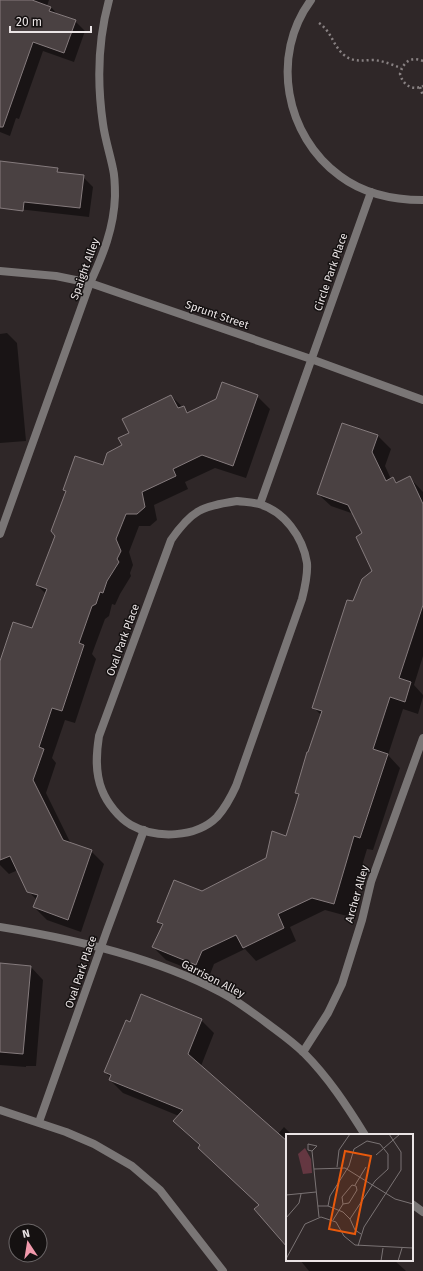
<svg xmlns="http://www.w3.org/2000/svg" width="423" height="1271" font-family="'Fira Sans',sans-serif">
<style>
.shadow{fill:#0007}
.building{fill:#4a4142;stroke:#857b7d}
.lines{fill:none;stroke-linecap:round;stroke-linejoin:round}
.path{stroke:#888182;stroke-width:2.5;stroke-dasharray:2 3;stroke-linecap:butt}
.minor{stroke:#7a7676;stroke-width:8}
.tertiary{stroke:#7a7676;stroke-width:8}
.labels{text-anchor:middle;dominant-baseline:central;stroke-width:3;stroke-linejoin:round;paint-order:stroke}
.street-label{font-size:11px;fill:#eae4e5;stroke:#151111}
.inset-road{fill:none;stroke:#7a7374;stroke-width:1}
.view{fill:#e8590c;fill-opacity:0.15;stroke:#e8590c;stroke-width:2}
.inset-edge{fill:none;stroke:#eae4e5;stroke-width:2}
</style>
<rect width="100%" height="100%" fill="#2f2728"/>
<g class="shadow">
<polygon points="0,0 49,0 47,6 51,7 58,15 75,21 85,31 74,62 43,51 19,119 16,118 10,136 0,132"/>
<polygon points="0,167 83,177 93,187 89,217 0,207"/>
<polygon points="7,333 17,343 26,441 0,443 0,334"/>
<polygon points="171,396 189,413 257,396 270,409 246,478 215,468 185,482 188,489 154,505 157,520 150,526 139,526 129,552 133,565 130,573 131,576 120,594 115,605 112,604 109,616 105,619 92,654 96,659 75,723 65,720 52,758 56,763 46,793 71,844 91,851 104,864 81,932 47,920 34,907 37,900 28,891 18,870 9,874 0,865 0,664 33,629 46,594 37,585 57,536 67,493 64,490 104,466 123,446 130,433"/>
<polygon points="343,424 378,436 391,449 385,466 391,479 393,478 398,483 410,478 423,492 423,656 414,685 423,695 423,697 418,714 403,709 388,755 400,768 373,850 367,849 347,916 325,910 290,927 296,941 256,961 245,949 214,964 209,977 166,960 153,947 163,926 158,921 202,892 267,858 287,837 299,796 296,793 321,715 313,707 353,603 373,572 363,534 354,514 331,506 318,494"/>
<polygon points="0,964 30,966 43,980 36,1066 26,1066 26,1067 0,1065"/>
<polygon points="201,1020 214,1033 201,1066 278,1134 284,1127 292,1135 287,1135 287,1245 260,1205 174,1121 179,1116 123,1093 110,1080 111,1078 105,1072 130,1023"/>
<polygon points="300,1260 394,1260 406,1271 309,1271"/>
</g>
<g class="building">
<polygon points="0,0 32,0 51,7 49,11 76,20 64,53 33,42 3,127 0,127"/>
<polygon points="0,161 58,168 57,172 84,175 80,208 24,202 23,211 0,208"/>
<polygon points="222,382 258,395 233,466 202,455 173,469 176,476 142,492 145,507 137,514 126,514 116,539 121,551 117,559 119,562 107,581 103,593 100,592 96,604 92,606 79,643 84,645 62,711 52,708 39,747 44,749 33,780 63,840 92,850 68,920 33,907 38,895 27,892 10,856 0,860 0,661 13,622 32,628 47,589 36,585 55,536 51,531 66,491 63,490 75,456 103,465 107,453 122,445 118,438 129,433 122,419 171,395 178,408 184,406 187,413 216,399"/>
<polygon points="342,423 378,435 372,452 386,481 393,477 396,483 410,476 423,504 423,605 399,678 411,682 405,702 390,697 373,749 388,754 360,838 354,836 334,904 312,898 278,914 284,928 243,948 236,935 202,951 196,965 152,947 163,924 157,922 174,880 202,891 266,858 272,831 286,836 299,794 295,793 307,752 308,752 322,711 312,708 347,600 353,601 362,579 372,571 356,537 362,533 348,505 317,494"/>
<polygon points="0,963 31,966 23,1054 0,1052"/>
<polygon points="141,994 202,1019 188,1054 287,1141 287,1247 254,1209 259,1205 198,1148 200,1145 173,1121 183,1110 109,1080 111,1075 104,1072 126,1020 130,1022"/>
</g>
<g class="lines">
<g class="path">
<path d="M319 23C332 32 333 46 344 55 354 63 363 60 374 60 384 61 393 65 401 68"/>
<path d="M423 61C411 56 403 62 400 74 403 85 412 91 423 86"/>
<polyline points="420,87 423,96"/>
</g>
<g class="minor">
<path d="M311 0C270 55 285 136 340 176 364 194 393 200 423 200"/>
<polyline points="0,271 56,276 90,283 311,359 423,400"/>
<path d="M237 501C244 502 252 502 259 504 284 511 303 537 307 563 308 575 305 587 302 599L236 786C231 797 225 808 217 817 196 838 156 839 131 825 119 818 107 803 102 790 95 773 96 755 99 736L171 540C192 510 202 506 237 501Z"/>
<polyline points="260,504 371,192"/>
<path d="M0 534 90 283C103 255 114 228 115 196 115 187 115 177 113 169 110 154 105 139 103 124 97 83 98 40 109 0"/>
<path d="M0 927C75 939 165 960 231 998 244 1006 256 1015 268 1024 280 1033 293 1042 304 1053 328 1077 347 1106 365 1135"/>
<polyline points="303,1052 328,1013 342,984 362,920 371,882 423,738"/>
<polyline points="39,1122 106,933 144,830"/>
<polyline points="412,1204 423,1212"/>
</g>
<polyline class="tertiary" points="0,1110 66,1132 94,1144 132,1166 160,1190 223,1271"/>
</g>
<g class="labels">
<g class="street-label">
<text transform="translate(85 269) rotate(-70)">Spaight Alley</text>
<text transform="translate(331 272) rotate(-71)">Circle Park Place</text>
<text transform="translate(217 315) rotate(19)">Sprunt Street</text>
<text transform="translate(123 640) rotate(-70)">Oval Park Place</text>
<text transform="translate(357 894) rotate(-74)">Archer Alley</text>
<text transform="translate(81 972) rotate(-71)">Oval Park Place</text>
<text transform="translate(213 979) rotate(27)">Garrison Alley</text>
</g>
</g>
<g transform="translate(286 1134)">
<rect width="127" height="127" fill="#2f2728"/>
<path d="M19 14 25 25 26 39 17 40 12 20Z" fill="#643741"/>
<path class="inset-road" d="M26 17 31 12 22 10V16L26 17 33 83M90 21 114 0M51 33 53 16 64 0M28 35 59 34 109 65 127 70M66 51 70 52 71 56 63 69 57 70 56 63ZM69 51 80 33M0 61 30 58M32 72H42L57 78 64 85 69 96 75 100M42 72 44 62 63 32 68 15 81 7 94 10 102 20V35L89 47 64 85M0 84 13 69 15 60M47 86 57 70M72 112 78 93 115 36V18L103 0M0 125 19 90 35 83 50 88 58 102 69 111 127 114M95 127 97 114M112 127 116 114"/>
<path class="view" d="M59 17 85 22 69 100 43 95Z"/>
<rect width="127" height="127" class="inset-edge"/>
</g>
<g transform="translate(28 1243) rotate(348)"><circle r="19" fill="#151111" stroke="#6a6566"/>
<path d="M0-3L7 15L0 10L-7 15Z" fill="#f29aac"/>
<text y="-6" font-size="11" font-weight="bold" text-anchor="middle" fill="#eae4e5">N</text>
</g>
<path d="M10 26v6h81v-6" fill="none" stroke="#eae4e5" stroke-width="2"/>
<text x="16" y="26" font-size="12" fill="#eae4e5" stroke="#151111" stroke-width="3" paint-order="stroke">20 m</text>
</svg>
